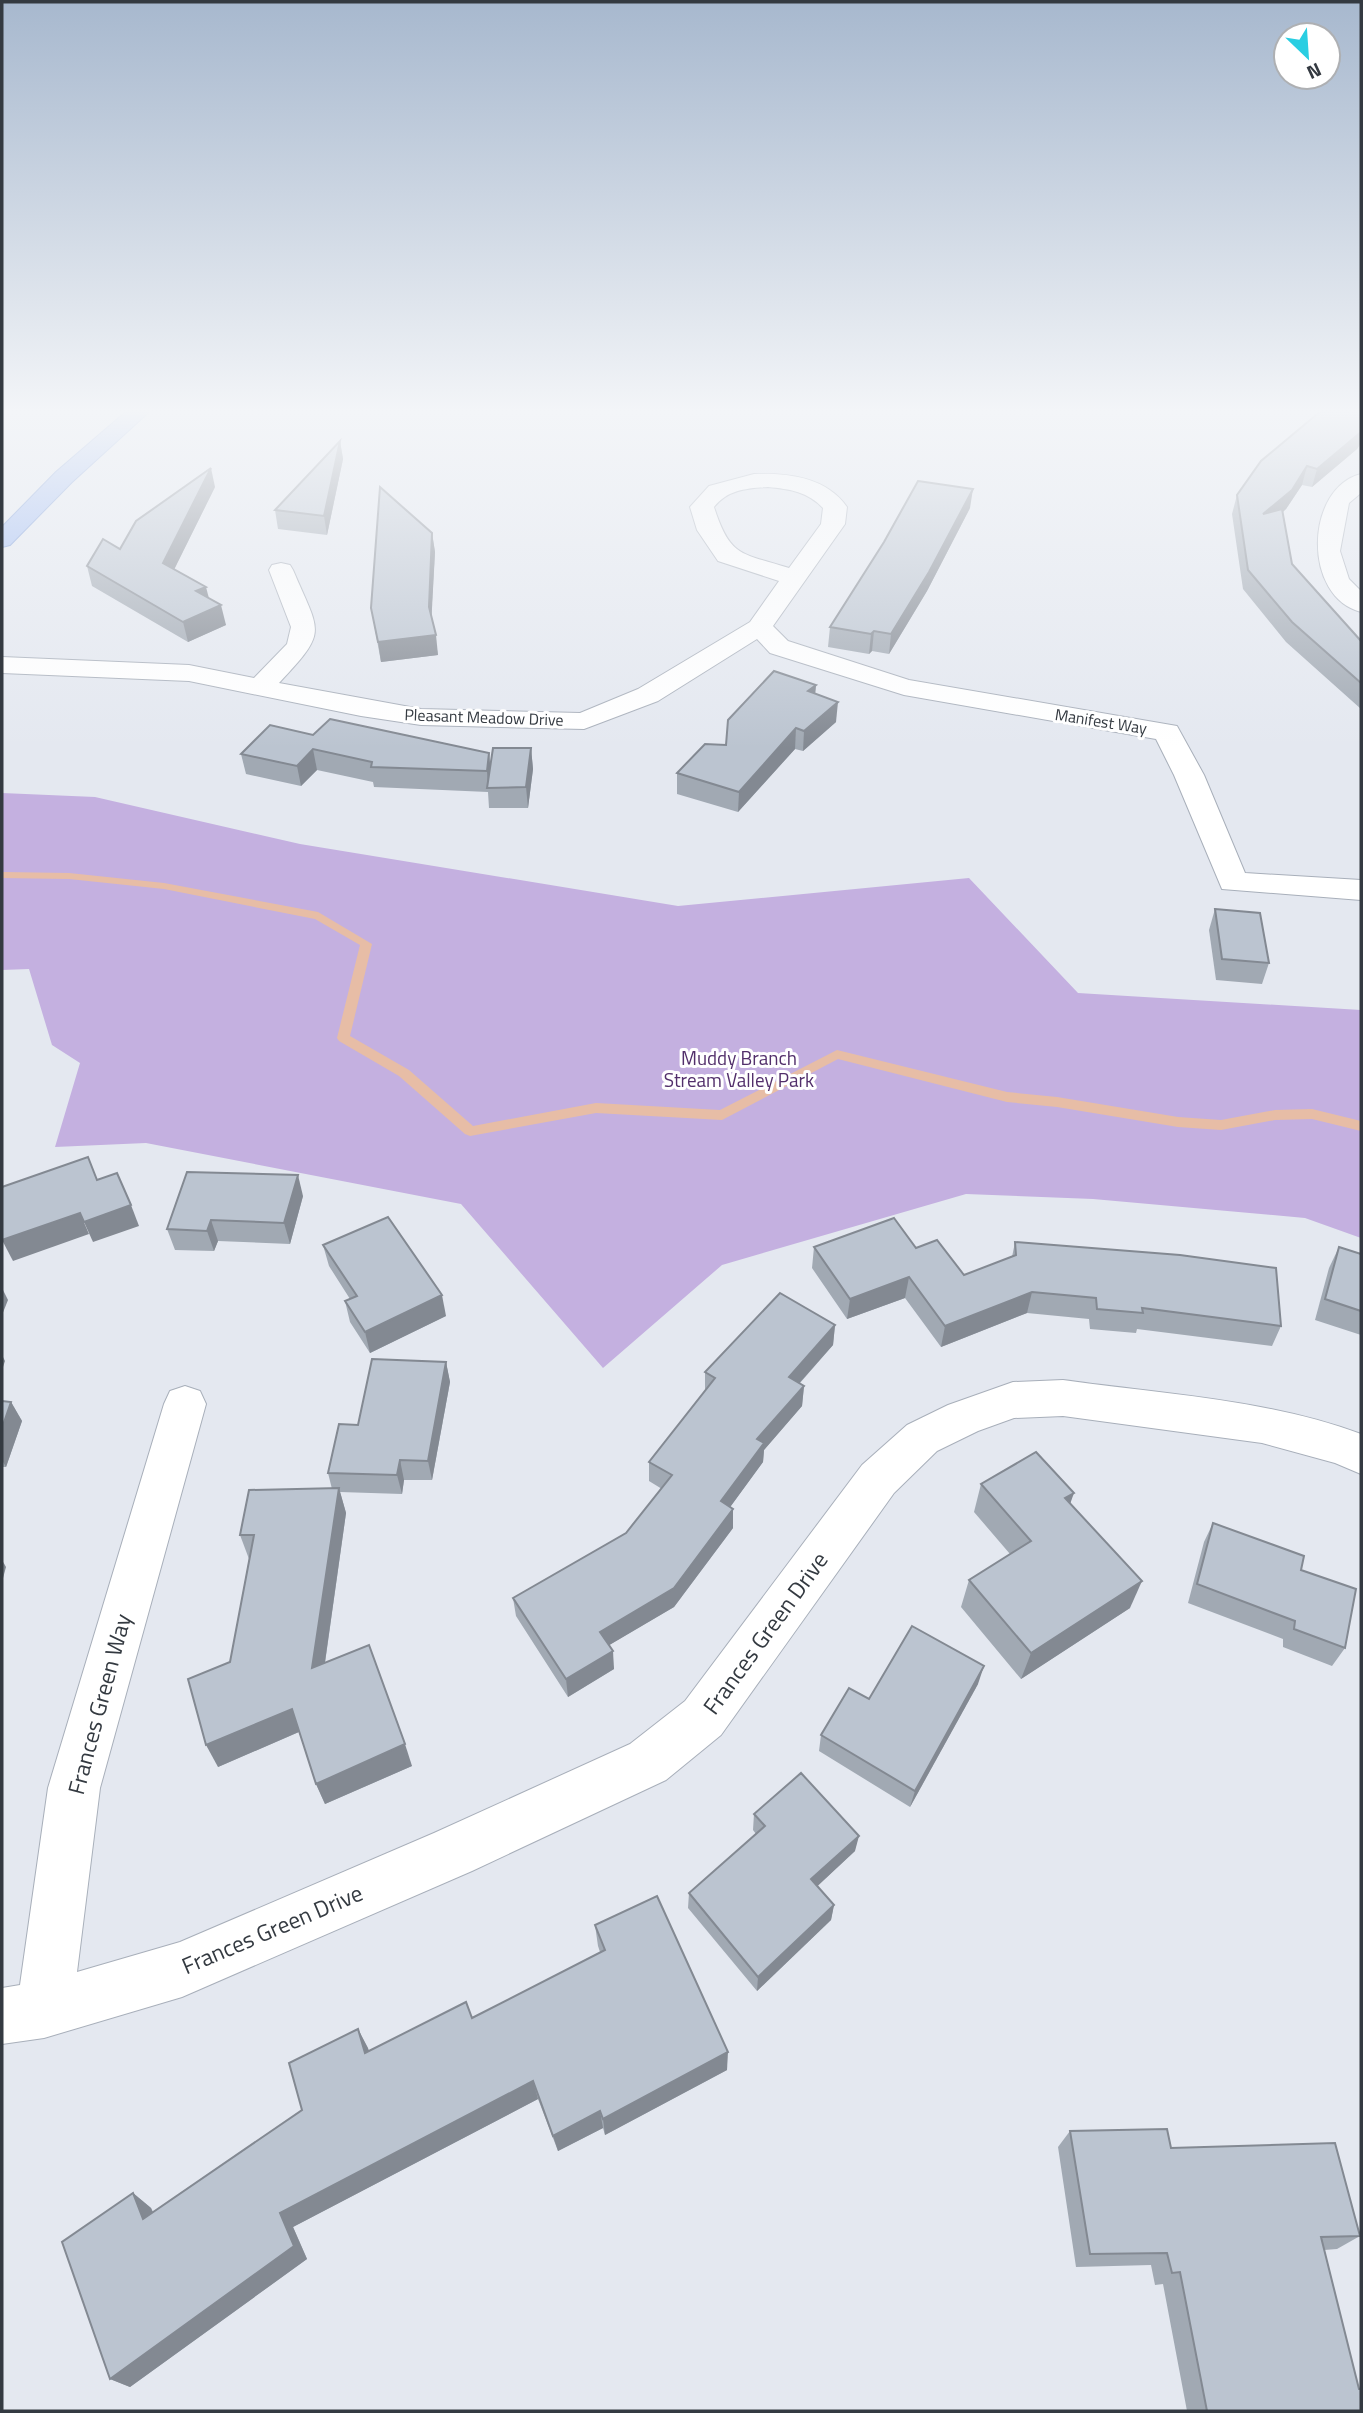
<svg xmlns="http://www.w3.org/2000/svg" width="1363" height="2413" font-family="'Titillium Web',sans-serif">
<style>
.green{fill:#c4b0e0}
.lines{fill:none;stroke-linecap:round;stroke-linejoin:round}
.stream{fill:#e7bda6;fill-rule:evenodd}
.minor-casing{stroke:#a8afba;stroke-width:2}
.major-casing{stroke:#6c90d5;stroke-width:2}
.minor{fill:#fff;fill-rule:evenodd}
.major{fill:#9ab7f3;fill-rule:evenodd}
.wall{fill:#a1a9b3}
.shaded-wall{fill:#838992}
.building{fill:#bbc4d0;stroke:#838992;stroke-width:2}
.labels{text-anchor:middle;dominant-baseline:central;stroke-width:6;stroke-linejoin:round;paint-order:stroke}
.far-street-label{font-size:16px;fill:#343a41;stroke:#fff}
.park-label{font-size:19px;fill:#522f6b;stroke:#fff}
.near-street-label{font-size:23px;fill:#343a41;stroke:#fff}
</style>
<rect width="100%" height="100%" fill="#e4e8f0"/>
<polygon class="green" points="2,793 95,797 300,844 678,906 969,878 1078,993 1361,1010 1361,1238 1305,1218 1093,1199 966,1194 722,1265 603,1368 461,1204 146,1143 55,1147 80,1063 52,1045 29,969 2,970"/>
<g class="lines">
<polygon class="stream" points="2,872 69,873 164,883 318,912 372,944 350,1036 409,1070 473,1126 596,1103 720,1110 837,1050 1007,1092 1057,1097 1178,1117 1221,1120 1275,1110 1312,1109 1361,1121 1361,1131 1312,1119 1275,1120 1221,1130 1178,1127 1057,1107 1007,1102 838,1059 722,1120 596,1113 470,1136 465,1134 399,1076 339,1041 337,1038 360,945 315,919 164,889 69,879 2,878"/>
<defs>
<g id="minor">
<path d="M754 474C788 473 826 477 847 507L845 524 773 626 788 641 909 680 1177 726 1204 775 1245 873 1361 880V900L1222 889 1174 775 1156 739 904 695 770 653 757 639 658 701 584 729 421 725 361 716 189 681 2 673V657L189 665 254 678 287 644 291 627 269 570 272 565 281 563 290 565 293 570C320 634 329 630 279 683L421 709 580 713 638 689 750 622 779 581 718 561 697 530 690 507 709 486ZM768 487C790 489 808 492 823 508L821 524 789 568C742 553 730 558 714 507 727 490 747 488 768 487Z"/>
<path d="M1361 474V493L1349 503 1340 551 1349 579 1361 591V612C1302 597 1305 488 1361 474Z"/>
<path d="M1063 1380C1162 1394 1267 1399 1361 1434V1474L1335 1463 1262 1443 1063 1416 1014 1418 978 1431 937 1451 894 1493 721 1735 666 1780 472 1871 182 1997 44 2038 2 2044V1988L20 1985 48 1788 164 1404 170 1391 185 1386 200 1391 206 1404 100 1788 77 1972 180 1942 434 1833 630 1744 685 1701 862 1465 907 1425 948 1405 1013 1382Z"/>
</g>
<polygon id="major" points="128,410 151,410 72,482 10,545 2,547 2,527 56,472"/>
</defs>
<use href="#minor" class="minor-casing"/>
<use href="#major" class="major-casing"/>
<use href="#minor" class="minor"/>
<use href="#major" class="major"/>
</g>
<g class="wall">
<polygon points="1361,410 1361,443 1357,449 1312,487 1302,485 1286,509 1283,512 1292,564 1361,641 1361,709 1286,642 1243,589 1232,514 1237,495"/>
<polygon points="340,441 343,459 327,535 278,529 275,510"/>
<polygon points="215,487 174,569 209,598 226,625 188,642 92,586 87,566 120,549"/>
<polygon points="970,508 927,591 889,654 872,651 869,654 828,647 830,627"/>
<polygon points="432,533 435,552 431,619 438,655 381,662 371,608"/>
<polygon points="816,685 815,694 836,722 803,751 795,749 738,812 677,794 677,773 726,745"/>
<polygon points="313,735 489,753 490,766 531,748 533,769 528,808 489,808 488,792 374,787 373,782 317,770 301,786 246,774 241,754"/>
<polygon points="1215,909 1269,963 1262,984 1216,980 1209,930"/>
<polygon points="303,1196 290,1244 218,1241 214,1251 175,1250 167,1229"/>
<polygon points="1015,1242 1281,1326 1272,1346 1137,1329 1136,1333 1090,1329 1089,1319 1027,1313 941,1347 905,1298 847,1319 812,1268 814,1247 916,1248 964,1275 1012,1257"/>
<polygon points="323,1245 446,1316 370,1353 350,1322 345,1301 350,1299 329,1266"/>
<polygon points="1339,1247 1361,1254 1361,1335 1315,1320 1329,1268"/>
<polygon points="835,1325 833,1345 800,1383 804,1386 802,1406 764,1450 763,1462 730,1507 733,1528 674,1607 609,1645 614,1669 568,1697 516,1616 513,1598 626,1533 662,1489 649,1481 649,1462 705,1391 705,1372"/>
<polygon points="446,1362 450,1382 432,1480 404,1480 402,1494 340,1492 346,1513 325,1663 412,1766 325,1804 316,1784 299,1732 218,1767 230,1662 249,1559 240,1535 332,1489 328,1473 358,1425"/>
<polygon points="2,1401 11,1402 22,1421 6,1467 2,1467"/>
<polygon points="981,1484 1070,1504 1130,1608 1021,1679 961,1607 969,1580 1010,1554 974,1512"/>
<polygon points="1213,1523 1301,1570 1345,1648 1332,1666 1283,1647 1283,1639 1188,1603 1204,1542"/>
<polygon points="978,1684 910,1807 819,1751 821,1735 869,1699"/>
<polygon points="754,1814 855,1851 817,1886 834,1905 831,1920 757,1991 688,1908 689,1893 756,1834 753,1830"/>
<polygon points="595,1925 727,2070 605,2135 603,2128 558,2151 538,2099 293,2227 307,2259 130,2387 110,2379 133,2193 151,2208 153,2212 302,2110 358,2029 369,2051 472,2018 600,1952 598,1946"/>
<polygon points="1070,2131 1171,2148 1360,2236 1337,2249 1324,2250 1359,2389 1361,2411 1187,2411 1163,2284 1155,2285 1151,2265 1076,2267 1058,2147"/>
</g>
<g class="shaded-wall">
<polygon points="1361,432 1361,443 1357,449 1312,487 1317,469"/>
<polygon points="340,441 343,459 327,535 324,516"/>
<polygon points="1307,466 1302,485 1286,509 1258,533 1263,514"/>
<polygon points="211,468 215,487 168,582 163,563"/>
<polygon points="973,489 970,508 927,591 889,654 891,634"/>
<polygon points="432,533 435,552 431,627 429,607"/>
<polygon points="206,587 211,606 196,591"/>
<polygon points="221,605 226,625 188,642 183,622"/>
<polygon points="874,631 872,651 869,654 871,634"/>
<polygon points="436,635 438,655 381,662 378,642"/>
<polygon points="816,685 814,705 808,691"/>
<polygon points="838,702 836,722 803,751 804,731"/>
<polygon points="796,728 795,749 738,812 739,792"/>
<polygon points="531,748 533,769 528,808 526,787"/>
<polygon points="313,749 317,770 301,786 297,766"/>
<polygon points="489,753 491,774 488,788 487,771"/>
<polygon points="298,1175 303,1196 290,1244 284,1223"/>
<polygon points="131,1205 139,1226 93,1242 84,1222"/>
<polygon points="80,1213 89,1234 13,1261 2,1240"/>
<polygon points="211,1220 218,1241 214,1251 207,1231"/>
<polygon points="909,1277 905,1298 847,1319 850,1299"/>
<polygon points="2,1288 8,1300 2,1315"/>
<polygon points="1032,1292 1027,1313 941,1347 945,1326"/>
<polygon points="442,1295 446,1316 370,1353 365,1332"/>
<polygon points="835,1325 833,1345 787,1397 789,1377"/>
<polygon points="2,1355 5,1361 2,1370"/>
<polygon points="446,1362 450,1382 432,1480 428,1461"/>
<polygon points="804,1386 802,1406 764,1450 763,1462 720,1521 721,1501 757,1439"/>
<polygon points="11,1402 22,1421 6,1467 2,1460 2,1428"/>
<polygon points="400,1460 404,1480 402,1494 397,1475"/>
<polygon points="339,1488 346,1513 321,1690 312,1668"/>
<polygon points="1074,1493 1064,1521 1065,1498"/>
<polygon points="733,1509 733,1528 674,1607 601,1650 600,1632"/>
<polygon points="2,1560 6,1567 2,1582"/>
<polygon points="1142,1581 1130,1608 1021,1679 1031,1653"/>
<polygon points="613,1651 614,1669 568,1697 566,1679"/>
<polygon points="984,1666 978,1684 910,1807 915,1791"/>
<polygon points="292,1709 301,1731 218,1767 206,1745"/>
<polygon points="405,1744 412,1766 325,1804 316,1784"/>
<polygon points="859,1836 855,1851 808,1895 811,1879"/>
<polygon points="834,1905 831,1920 757,1991 758,1977"/>
<polygon points="358,2029 368,2048 375,2071 365,2053"/>
<polygon points="728,2052 727,2070 605,2135 603,2119"/>
<polygon points="533,2081 538,2099 293,2227 307,2259 130,2387 110,2379 280,2213"/>
<polygon points="600,2111 603,2128 558,2151 553,2136"/>
<polygon points="133,2193 151,2208 161,2232 143,2219"/>
</g>
<g class="building">
<polygon points="1322,410 1361,410 1361,432 1317,469 1307,466 1292,490 1263,514 1282,509 1292,564 1361,641 1361,683 1292,622 1248,570 1237,495 1261,461"/>
<polygon points="340,441 324,516 275,510"/>
<polygon points="211,468 163,563 206,587 196,591 221,605 183,622 87,566 103,539 120,549 136,521"/>
<polygon points="918,481 973,489 929,572 891,634 874,631 871,634 830,627 884,542"/>
<polygon points="380,487 432,533 429,607 436,635 378,642 371,608"/>
<polygon points="774,671 816,685 808,691 838,702 804,731 796,728 739,792 677,773 705,744 726,745 728,720"/>
<polygon points="330,719 489,753 487,771 371,767 372,762 313,749 297,766 241,754 270,725 313,735"/>
<polygon points="493,748 531,748 526,787 487,788"/>
<polygon points="1215,909 1260,913 1269,963 1222,959"/>
<polygon points="88,1157 97,1180 117,1173 131,1205 84,1222 80,1213 2,1240 2,1187"/>
<polygon points="187,1172 298,1175 284,1223 211,1220 207,1231 167,1229"/>
<polygon points="388,1217 442,1295 365,1332 345,1301 357,1296 323,1245"/>
<polygon points="894,1218 916,1248 937,1240 964,1275 1016,1255 1015,1242 1180,1255 1276,1268 1281,1326 1142,1308 1143,1313 1097,1309 1096,1298 1032,1292 945,1326 909,1277 850,1299 814,1247"/>
<polygon points="1339,1247 1361,1254 1361,1311 1325,1299"/>
<polygon points="780,1293 835,1325 789,1377 804,1386 757,1439 764,1443 721,1501 733,1509 674,1588 600,1632 613,1651 566,1679 513,1598 626,1533 672,1475 649,1462 715,1378 705,1372"/>
<polygon points="372,1359 446,1362 428,1461 400,1460 397,1475 328,1473 339,1424 358,1425"/>
<polygon points="2,1401 11,1402 2,1428"/>
<polygon points="1036,1452 1074,1493 1065,1498 1142,1581 1031,1653 969,1580 1031,1541 981,1484"/>
<polygon points="339,1488 312,1668 369,1645 405,1744 316,1784 292,1709 206,1745 188,1679 230,1662 254,1535 240,1535 249,1490"/>
<polygon points="1213,1523 1304,1556 1301,1570 1356,1589 1345,1648 1294,1629 1295,1621 1197,1584"/>
<polygon points="912,1626 984,1666 915,1791 821,1735 849,1688 869,1699"/>
<polygon points="801,1773 859,1836 811,1879 834,1905 758,1977 689,1893 765,1826 754,1814"/>
<polygon points="657,1896 728,2052 603,2119 600,2111 553,2136 533,2081 280,2213 294,2246 110,2379 62,2242 133,2193 143,2219 302,2110 289,2063 358,2029 365,2053 466,2002 472,2018 605,1950 595,1925"/>
<polygon points="1167,2129 1171,2148 1335,2143 1360,2236 1321,2237 1359,2389 1361,2389 1361,2411 1207,2411 1180,2272 1172,2273 1167,2253 1090,2254 1070,2131"/>
</g>
<linearGradient id="sky" x2="0" y2="1"><stop stop-color="#a7b8ce"/><stop offset="0.55" stop-color="#f3f5f8"/><stop offset="1" stop-color="#f3f5f8" stop-opacity="0"/></linearGradient>
<rect width="1363" height="748" fill="url(#sky)"/>
<g class="labels">
<g class="far-street-label">
<text transform="translate(484 717) rotate(2)">Pleasant Meadow Drive</text>
<text transform="translate(1101 721) rotate(9)">Manifest Way</text>
</g>
<g class="park-label">
<text x="739" y="1057">Muddy Branch<tspan x="739" dy="22">Stream Valley Park</tspan></text>
</g>
<g class="near-street-label">
<text transform="translate(765 1633) rotate(-54)">Frances Green Drive</text>
<text transform="translate(99 1704) rotate(-75)">Frances Green Way</text>
<text transform="translate(272 1929) rotate(-23)">Frances Green Drive</text>
</g>
</g>
<rect width="1363" height="2413" fill="none" stroke="#343a41" stroke-width="7"/>
<g transform="translate(1307 56) rotate(155)"><circle r="33" fill="#ffffff" stroke="#aeb0b3" stroke-width="2"/>
<path d="M0-5L12 26L0 18L-12 26Z" fill="#29cee2"/>
<text y="-10" font-size="19" font-weight="bold" text-anchor="middle" fill="#343a41">N</text>
</g>
</svg>
